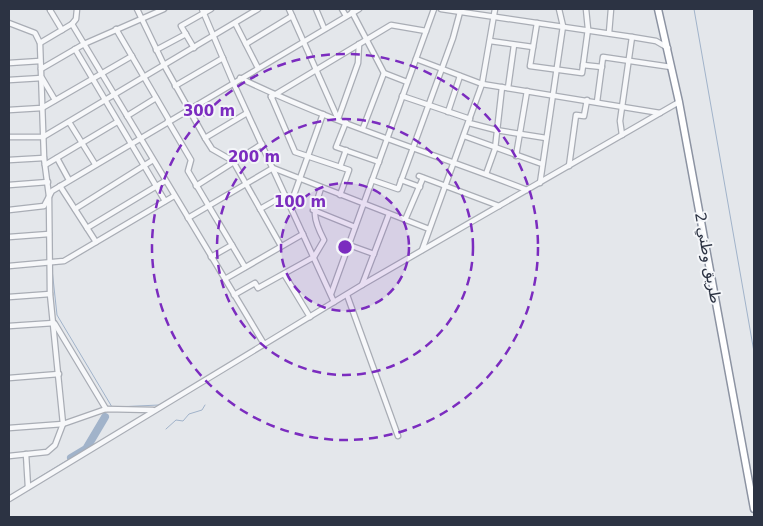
<svg xmlns="http://www.w3.org/2000/svg" width="763" height="526" font-family="'DejaVu Sans',Cairo,sans-serif">
<style>
.lines{fill:none;stroke-linecap:round;stroke-linejoin:round}
.stream{stroke:#a1b3ca;stroke-width:1}
.river{stroke:#a1b3ca;stroke-width:8}
.minor-casing{stroke:#a9adb5;stroke-width:7}
.highway-casing{stroke:#8c93a2;stroke-width:9}
.minor{stroke:#f7f8fa;stroke-width:4.5}
.highway{stroke:#fff;stroke-width:6}
.ring{fill:none;stroke:#7b2cbf;stroke-width:2.5;stroke-dasharray:9 6}
.labels{text-anchor:middle;dominant-baseline:central;stroke-width:4;stroke-linejoin:round;paint-order:stroke}
.street-label{font-size:15px;fill:#2c3343;stroke:#f4f6f9}
.centre{fill:#7b2cbf;stroke:#f4f6f9;stroke-width:2.5}
.ring-label{font-size:15px;text-anchor:middle;font-weight:bold;fill:#7b2cbf;stroke:#f4f6f9;stroke-width:4;stroke-linejoin:round;paint-order:stroke}
</style>
<rect width="100%" height="100%" fill="#e4e7eb"/>
<g class="lines">
<g class="stream">
<polyline points="694,9 754,352"/>
<polyline points="52,269 57,315 112,407"/>
<polyline points="116,407 159,405 166,401"/>
<polyline points="166,429 176,420 183,421 189,414 202,410 205,405"/>
<polyline points="30,483 71,458"/>
<polyline points="16,492 27,485"/>
</g>
<polyline class="river" points="71,458 86,449 105,417"/>
<defs>
<g id="minor">
<polyline points="137,9 164,65 205,138 212,149 233,161 281,246"/>
<polyline points="202,9 233,82 334,302"/>
<polyline points="289,9 338,119"/>
<polyline points="316,9 324,28"/>
<polyline points="342,9 346,16"/>
<polyline points="441,9 632,37 656,41 668,48"/>
<polyline points="50,10 62,30"/>
<polyline points="352,12 384,73 407,82"/>
<polyline points="9,23 35,33 40,43 44,158 49,196 50,294 63,424 55,445 47,452 9,456"/>
<polyline points="235,23 258,68"/>
<polyline points="537,23 530,66 582,73 588,29 586,9"/>
<polyline points="72,24 264,344"/>
<polyline points="116,29 169,120"/>
<polyline points="609,33 611,9"/>
<polyline points="490,41 533,47"/>
<polyline points="40,43 72,24 76,19 77,9"/>
<polyline points="246,44 292,16"/>
<polyline points="194,48 181,26 211,9"/>
<polyline points="75,49 165,201"/>
<polyline points="156,50 186,34"/>
<polyline points="416,59 482,84 660,113"/>
<polyline points="9,63 40,61"/>
<polyline points="583,65 602,67"/>
<polyline points="41,69 84,44 164,9"/>
<path d="M240 78C332 123 432 153 527 190"/>
<polyline points="9,80 42,78 55,100"/>
<polyline points="175,86 223,58"/>
<polyline points="508,88 514,45"/>
<polyline points="271,96 295,152 349,170 340,195"/>
<polyline points="402,96 470,119"/>
<polyline points="271,97 391,25 426,31"/>
<polyline points="597,102 603,57 671,67"/>
<polyline points="9,110 42,108 132,56"/>
<polyline points="448,112 460,76"/>
<polyline points="127,116 156,98"/>
<polyline points="338,119 358,63 359,44"/>
<polyline points="168,121 191,160 188,171 245,267"/>
<polyline points="69,122 95,164"/>
<polyline points="346,122 336,147 379,162"/>
<polyline points="469,123 496,130 546,138"/>
<polyline points="363,128 384,73"/>
<polyline points="622,135 620,121 632,37"/>
<polyline points="464,136 542,164"/>
<polyline points="9,137 43,137 258,9"/>
<polyline points="205,138 247,113"/>
<polyline points="516,156 527,91"/>
<polyline points="57,158 69,180"/>
<polyline points="9,160 44,158"/>
<polyline points="45,165 117,122"/>
<polyline points="569,166 576,115 584,116 587,100"/>
<polyline points="340,167 346,150"/>
<polyline points="486,174 495,149 502,87"/>
<polyline points="419,176 499,206"/>
<polyline points="372,180 398,189 453,38 460,12"/>
<polyline points="401,180 420,187"/>
<polyline points="540,183 563,26 559,9"/>
<polyline points="9,185 48,182"/>
<polyline points="60,186 96,242"/>
<polyline points="196,186 262,144"/>
<polyline points="290,206 323,114"/>
<polyline points="75,209 153,160"/>
<polyline points="260,209 285,195"/>
<polyline points="9,210 44,206 52,191 359,9"/>
<polyline points="313,210 355,227"/>
<polyline points="188,218 273,168 429,229"/>
<polyline points="405,220 423,178"/>
<polyline points="87,228 165,181"/>
<polyline points="9,237 49,234"/>
<polyline points="349,245 374,254"/>
<polyline points="422,250 482,84 495,9"/>
<polyline points="211,257 232,245"/>
<polyline points="9,266 64,261 174,196"/>
<polyline points="284,274 310,317"/>
<polyline points="225,279 303,234"/>
<polyline points="362,285 389,214"/>
<polyline points="331,294 434,9"/>
<path d="M234 295 255 283 258 288 314 257 324 240C312 217 313 212 321 188"/>
<polyline points="347,295 398,436"/>
<polyline points="9,297 50,294"/>
<polyline points="55,324 106,409"/>
<polyline points="9,326 54,323"/>
<polyline points="9,378 59,374"/>
<polyline points="9,428 63,424 106,409 153,410"/>
<polyline points="26,454 28,487"/>
<polyline points="9,499 362,285 679,102"/>
</g>
<polyline id="highway" points="658,9 679,102 754,509"/>
</defs>
<use href="#minor" class="minor-casing"/>
<use href="#highway" class="highway-casing"/>
<use href="#minor" class="minor"/>
<use href="#highway" class="highway"/>
</g>
<circle cx="345" cy="247" r="64" fill="#7b2cbf" fill-opacity=".12"/>
<g class="ring">
<circle cx="345" cy="247" r="64"/>
<circle cx="345" cy="247" r="128"/>
<circle cx="345" cy="247" r="193"/>
</g>
<g class="labels">
<g class="street-label">
<text transform="translate(708 258) rotate(80)">طريق وطني 2</text>
</g>
</g>
<circle cx="345" cy="247" r="8" class="centre"/>
<g class="ring-label">
<text x="209" y="116">300 m</text>
<text x="254" y="162">200 m</text>
<text x="300" y="207">100 m</text>
</g>
<rect width="763" height="526" fill="none" stroke="#2c3343" stroke-width="20"/>
</svg>
